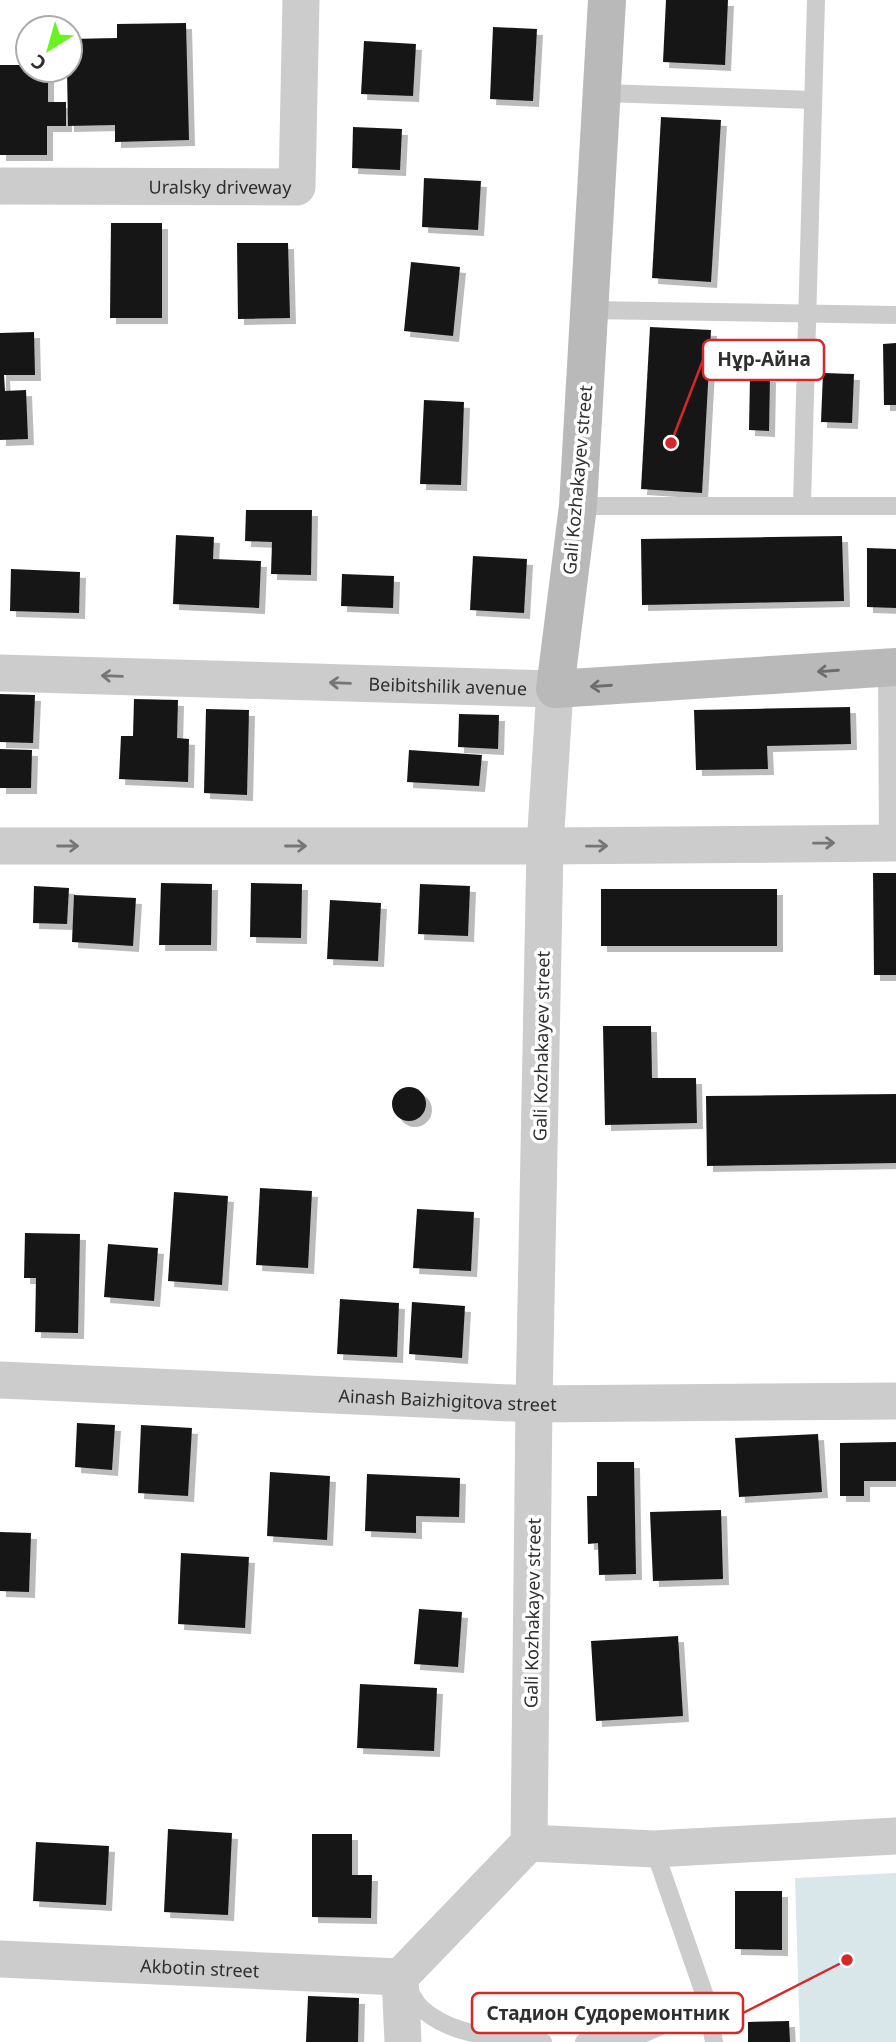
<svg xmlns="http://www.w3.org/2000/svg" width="896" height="2042" font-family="'Noto Sans',sans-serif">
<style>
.green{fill:#d9e7eb}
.building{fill:#161616;filter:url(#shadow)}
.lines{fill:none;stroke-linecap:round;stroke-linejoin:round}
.lane{stroke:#ccc;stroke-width:18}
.street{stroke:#ccc;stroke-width:37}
.secondary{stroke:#b9b9b9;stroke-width:38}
.oneway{stroke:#6d6d6d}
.oneway2{stroke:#767676}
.labels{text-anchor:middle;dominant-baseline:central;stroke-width:7;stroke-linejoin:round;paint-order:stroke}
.street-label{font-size:18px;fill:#2f2f2f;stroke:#fff}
.leader{fill:none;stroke:#d62828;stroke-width:2.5}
.callout-dot{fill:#d62828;stroke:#fff;stroke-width:2.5}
.callout{fill:#fff;stroke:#d62828;stroke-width:2.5}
.callout-label{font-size:19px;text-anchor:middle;font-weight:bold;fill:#2f2f2f}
</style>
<defs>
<filter id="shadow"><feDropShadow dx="6" dy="6" stdDeviation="0" flood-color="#0004"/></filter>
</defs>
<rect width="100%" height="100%" fill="#fff"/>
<polygon class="green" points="896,1873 896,2042 800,2042 795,1878"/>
<g class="building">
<polygon points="666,0 728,0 725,65 663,62"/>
<polygon points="186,23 189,140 115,142 115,125 68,126 67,70 70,70 70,39 117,38 117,24"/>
<polygon points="493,27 537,29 533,101 490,99"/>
<polygon points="364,41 416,44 413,96 361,94"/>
<polygon points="0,65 28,65 28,70 48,70 48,102 66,102 66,126 47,126 47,155 0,155"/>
<polygon points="661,117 721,120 711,282 652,278"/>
<polygon points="353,127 402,129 400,170 352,168"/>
<polygon points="424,178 481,181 478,230 422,227"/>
<polygon points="111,223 162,223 162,318 110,318"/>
<polygon points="237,243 288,243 290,318 238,319"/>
<polygon points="411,262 460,267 453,336 404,331"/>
<polygon points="650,327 711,330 702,493 641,489"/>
<polygon points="34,332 35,375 4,375 5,391 26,390 28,439 0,440 0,333"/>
<polygon points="896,343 896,405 884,405 883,344"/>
<polygon points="823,373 854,374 852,423 821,422"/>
<polygon points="750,376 770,376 769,431 749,430"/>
<polygon points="424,400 464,402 461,485 420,484"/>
<polygon points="246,510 312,510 311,575 271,574 272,542 245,541"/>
<polygon points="176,535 214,537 213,559 261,561 259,608 173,604"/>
<polygon points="842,536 844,601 642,605 641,539"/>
<polygon points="867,548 896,549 896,608 867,607"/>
<polygon points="473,556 527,559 524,613 470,610"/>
<polygon points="11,569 80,572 79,613 10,611"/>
<polygon points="342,574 394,576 393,608 341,606"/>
<polygon points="0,694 35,695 33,743 0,742"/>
<polygon points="134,699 178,700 177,738 189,739 188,782 119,779 121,736 133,736"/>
<polygon points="850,707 851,744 767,746 768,769 696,770 694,710"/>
<polygon points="206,709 249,710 247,795 204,793"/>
<polygon points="459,714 499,715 498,749 458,747"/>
<polygon points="0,749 32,750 31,788 0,788"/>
<polygon points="409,750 482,755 479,786 407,782"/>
<polygon points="873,873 896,873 896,975 874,975"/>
<polygon points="161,883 212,884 211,945 159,945"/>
<polygon points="251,883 302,884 301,938 250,937"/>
<polygon points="420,884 470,886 468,936 418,934"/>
<polygon points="34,886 69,888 67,924 33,923"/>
<rect x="601" y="889" width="176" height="57"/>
<polygon points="74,895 136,898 133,946 72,942"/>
<polygon points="330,900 381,903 378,961 327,959"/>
<polygon points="603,1026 651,1026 652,1078 696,1078 697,1123 605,1125"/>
<circle cx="409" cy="1104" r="17"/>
<polygon points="896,1094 896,1163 707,1166 706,1096"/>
<polygon points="260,1188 312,1191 308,1268 256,1265"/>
<polygon points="174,1192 228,1196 222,1285 168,1281"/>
<polygon points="417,1209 474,1212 471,1271 413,1268"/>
<polygon points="25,1233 80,1234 78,1333 35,1332 36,1278 24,1278"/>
<polygon points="108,1244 158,1248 154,1301 104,1297"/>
<polygon points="340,1299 399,1303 397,1357 337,1354"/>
<polygon points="412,1302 465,1306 462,1358 409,1354"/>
<polygon points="77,1423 115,1425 112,1470 75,1467"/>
<polygon points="141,1425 192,1428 188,1496 138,1493"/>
<polygon points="818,1434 822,1492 739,1497 735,1438"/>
<polygon points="896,1442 896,1481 864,1481 864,1496 840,1496 840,1443"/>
<polygon points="597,1462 634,1462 636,1574 599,1575 598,1543 588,1544 587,1496 597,1496"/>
<polygon points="270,1472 330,1476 327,1540 267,1536"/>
<polygon points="367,1474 460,1478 459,1517 416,1516 416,1533 365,1531"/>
<polygon points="721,1510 723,1579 653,1581 650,1512"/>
<polygon points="0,1532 31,1533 29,1592 0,1591"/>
<polygon points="181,1553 249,1557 245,1628 178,1624"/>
<polygon points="419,1609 462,1612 458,1667 414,1664"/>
<polygon points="678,1636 683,1716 596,1721 591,1641"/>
<polygon points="360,1684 437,1688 434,1751 357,1748"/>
<polygon points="168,1829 232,1833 228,1915 164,1912"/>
<polygon points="312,1834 352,1834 352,1875 372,1875 371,1918 312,1917"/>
<polygon points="36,1842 109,1846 106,1905 33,1901"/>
<polygon points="735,1891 782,1891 782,1950 735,1949"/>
<polygon points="308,1996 359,1998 358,2042 306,2042"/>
<polygon points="789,2021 790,2042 748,2042 748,2022"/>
</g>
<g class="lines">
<g class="lane">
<polyline points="603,93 813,100"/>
<polyline points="589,310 896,315"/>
<polyline points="802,504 816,0"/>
<polyline points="578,506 896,506"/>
<polyline points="887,668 888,843"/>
<polyline points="654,1849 707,2002 714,2042"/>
<path d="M406 1986C410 1992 414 1999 418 2005 449 2037 501 2038 543 2042"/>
<polyline points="584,2042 638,2036 686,2015 707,2002"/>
</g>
<g class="street">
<path id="s1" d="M0 186 297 187 301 0"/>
<path id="s2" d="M0 673 555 689 545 846 534 1404 529 1843 400 1977 403 2042"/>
<polyline points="0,846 545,846 896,843"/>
<path id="s3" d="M0 1380 534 1404 896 1401"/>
<polyline points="529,1843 654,1849 896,1836"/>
<path id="s4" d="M0 1959 400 1977"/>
</g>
<polyline class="secondary" points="607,0 578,506 555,689 896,667"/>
</g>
<defs><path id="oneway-shaft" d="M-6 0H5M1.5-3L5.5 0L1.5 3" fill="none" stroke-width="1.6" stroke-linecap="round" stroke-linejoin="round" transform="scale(1.75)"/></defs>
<g class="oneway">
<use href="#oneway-shaft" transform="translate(828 671) rotate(176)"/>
<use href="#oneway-shaft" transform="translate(601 686) rotate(176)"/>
</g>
<g class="oneway2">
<use href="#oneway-shaft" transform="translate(112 676) rotate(-178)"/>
<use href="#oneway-shaft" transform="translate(340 683) rotate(-178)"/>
<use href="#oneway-shaft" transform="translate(824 843) rotate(-1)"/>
<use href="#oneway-shaft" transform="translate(68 846)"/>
<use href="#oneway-shaft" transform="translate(296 846)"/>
<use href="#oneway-shaft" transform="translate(597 846) rotate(-1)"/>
</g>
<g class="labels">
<g class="street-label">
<text stroke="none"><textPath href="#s1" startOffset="220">Uralsky driveway</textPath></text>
<text transform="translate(577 480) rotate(-85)">Gali Kozhakayev street</text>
<text stroke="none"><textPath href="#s2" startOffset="448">Beibitshilik avenue</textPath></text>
<text transform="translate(541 1046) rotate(-89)">Gali Kozhakayev street</text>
<text stroke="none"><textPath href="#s3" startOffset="448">Ainash Baizhigitova street</textPath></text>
<text transform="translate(532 1613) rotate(-89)">Gali Kozhakayev street</text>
<text stroke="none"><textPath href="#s4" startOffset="200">Akbotin street</textPath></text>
</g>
</g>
<path class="leader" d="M671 443L703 360M847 1960L743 2013"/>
<g class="callout-dot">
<circle cx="671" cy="443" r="7"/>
<circle cx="847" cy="1960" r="7"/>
</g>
<g class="callout">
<rect x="703" y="340" width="121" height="40" rx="7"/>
<rect x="472" y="1993" width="271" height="40" rx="7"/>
</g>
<g class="callout-label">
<text x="764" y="366">Нұр-Айна</text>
<text x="608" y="2020">Стадион Судоремонтник</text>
</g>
<g transform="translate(49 49) rotate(217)"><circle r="33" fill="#ffffff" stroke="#acacac" stroke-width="2"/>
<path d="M0-5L12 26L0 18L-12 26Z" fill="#6bf225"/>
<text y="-10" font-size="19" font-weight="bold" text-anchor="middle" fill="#2f2f2f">С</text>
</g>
</svg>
